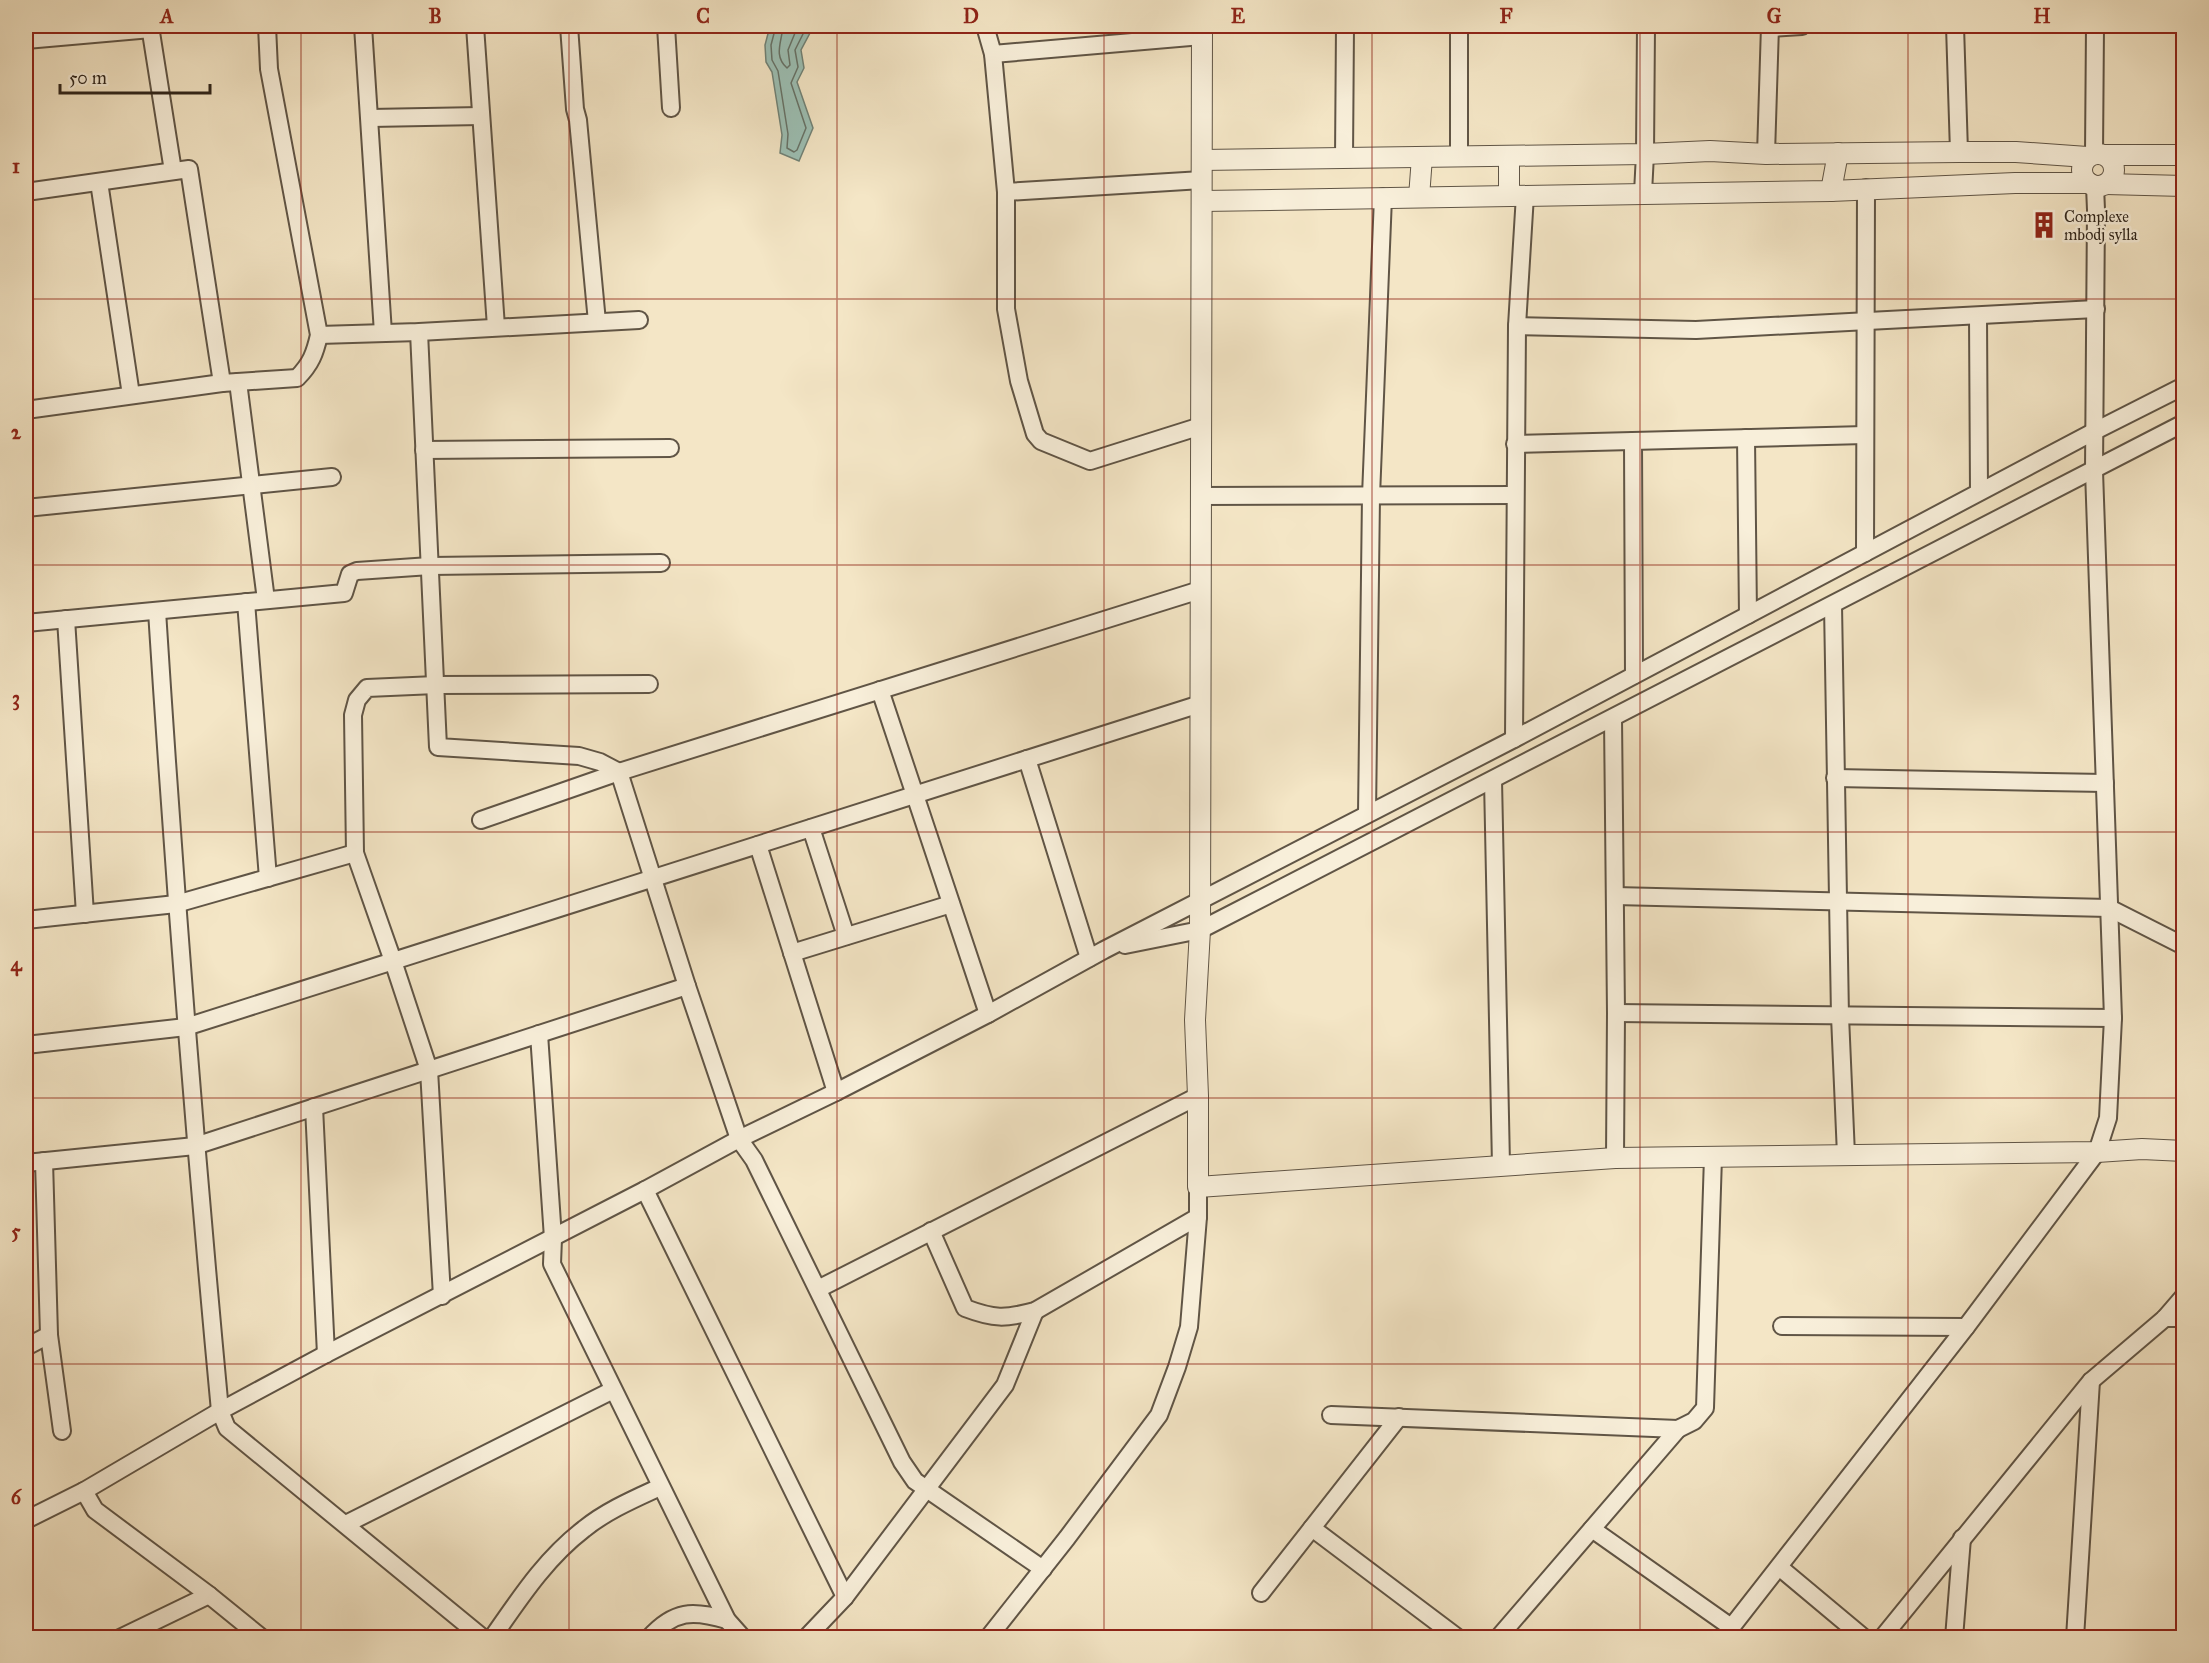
<svg xmlns="http://www.w3.org/2000/svg" width="2209" height="1663" font-family="'IM FELL Great Primer',serif">
<style>
.water{fill:#9cc0b5;stroke:#708277;stroke-width:1.5}
.lines{fill:none;stroke-linecap:round;stroke-linejoin:round}
.shore{stroke:#667268;stroke-width:1.5}
.minor-casing{stroke:#605546;stroke-width:20}
.tertiary-casing{stroke:#605546;stroke-width:22}
.minor{stroke:#f8efda;stroke-width:16}
.tertiary{stroke:#f8efda;stroke-width:20}
.grid{fill:none;stroke:#8f2418;stroke-width:1.5;stroke-opacity:0.55}
.labels{text-anchor:middle;dominant-baseline:central;stroke-width:5;stroke-linejoin:round;paint-order:stroke}
.poi-label{font-size:16px;fill:#2f251b;stroke:#f8efda;text-anchor:start}
.neatline{fill:none;stroke:#8f2418;stroke-width:2}
.grid-label{font-size:20px;text-anchor:middle;font-weight:bold;fill:#8f2418}
</style>
<rect width="100%" height="100%" fill="#f4e6c6"/>
<filter id="stains"><feTurbulence type="fractalNoise" baseFrequency=".00333" numOctaves="4"/><feColorMatrix values="0 0 0 0 .2 0 0 0 0 .09 0 0 0 0 .02 0 0 0 .5 -.17"/></filter>
<radialGradient id="worn" r=".72"><stop offset=".6" stop-color="#630" stop-opacity="0"/><stop offset="1" stop-color="#630" stop-opacity=".3"/></radialGradient>
<polygon class="water" points="770,26 807,26 810,33 801,50 804,68 797,82 813,128 799,161 780,153 782,135 772,72 766,62 765,45"/>
<g class="lines">
<g class="shore">
<polyline points="776,26 771,45 772,60 778,71 788,134 787,148 794,152 797,150 806,128 791,83 798,67 795,50 803,34 802,26"/>
<path d="M783 26C782 41 773 56 787 68L790 65 788 50 795 33 794 26"/>
</g>
<defs>
<g id="minor">
<polyline points="150,26 173,171"/>
<polyline points="363,26 383,333"/>
<polyline points="475,26 496,327"/>
<polyline points="569,26 575,109 578,120 597,322"/>
<polyline points="666,26 671,108"/>
<polyline points="985,26 993,54 1006,192 1202,180"/>
<polyline points="1955,26 1959,152"/>
<polyline points="1770,28 1802,26"/>
<polyline points="26,40 151,29"/>
<polyline points="993,54 1202,36"/>
<polyline points="370,118 481,116"/>
<polyline points="1766,154 1770,26"/>
<polyline points="2094,154 2095,26"/>
<polyline points="1459,157 1459,26"/>
<polyline points="1344,158 1345,26"/>
<polyline points="99,182 131,395"/>
<polyline points="26,192 189,169 222,383"/>
<polyline points="1006,192 1006,309 1019,381 1035,434 1041,441 1090,461 1201,426"/>
<polyline points="1643,193 1645,154 1646,26"/>
<polyline points="1978,316 1979,492"/>
<polyline points="1517,326 1696,330 2096,309"/>
<polyline points="419,332 438,747 579,756 600,762 619,772 687,986 739,1139 754,1160 902,1462 915,1481 1043,1569"/>
<polyline points="319,335 419,332 639,320"/>
<polyline points="238,382 266,600"/>
<path d="M26 410 222 383 297 378C311 364 315 353 319 335L269 69 267 26"/>
<polyline points="1746,438 1748,615"/>
<polyline points="1633,441 1634,675"/>
<polyline points="1515,444 1865,435"/>
<polyline points="424,450 670,448"/>
<polyline points="1200,496 1515,495"/>
<polyline points="26,508 332,477"/>
<polyline points="1865,553 1866,188"/>
<polyline points="246,602 268,878"/>
<polyline points="1833,605 1840,1016 1846,1155"/>
<path d="M157 611C174 878 195 1145 220 1411L227 1428 483 1638"/>
<polyline points="66,619 85,914"/>
<polyline points="26,623 344,593 350,574 357,571 430,566 661,563"/>
<polyline points="880,690 988,1014"/>
<polyline points="1613,718 1616,1013 1615,1158"/>
<polyline points="1514,739 1517,326 1525,195"/>
<polyline points="1027,759 1089,958"/>
<polyline points="1835,778 2105,783"/>
<polyline points="1493,780 1501,1165"/>
<polyline points="1367,814 1371,496 1383,197"/>
<polyline points="481,820 619,772 1200,590"/>
<polyline points="811,828 846,936"/>
<polyline points="758,845 836,1092"/>
<polyline points="1615,896 2109,908 2184,946"/>
<polyline points="26,920 176,904 355,853"/>
<polyline points="1125,945 1200,930 2184,423"/>
<polyline points="792,953 951,904"/>
<polyline points="1616,1013 2113,1018"/>
<polyline points="539,1034 553,1238 552,1264 727,1620 743,1638"/>
<polyline points="26,1045 186,1027 1200,704"/>
<polyline points="314,1107 326,1354"/>
<polyline points="44,1161 49,1335 62,1431"/>
<polyline points="26,1163 195,1146 687,986"/>
<polyline points="645,1190 845,1597"/>
<path d="M931 1231 965 1308C994 1319 1005 1319 1035 1311L1198 1217"/>
<polyline points="818,1289 1198,1096"/>
<polyline points="442,1296 429,1070 393,961 355,853 353,715 357,700 367,688 436,685 649,684"/>
<polyline points="2165,1318 2184,1318"/>
<polyline points="1782,1326 1966,1327"/>
<polyline points="26,1347 49,1335"/>
<polyline points="1331,1415 1678,1429 1694,1421 1705,1408 1713,1157"/>
<polyline points="84,1491 95,1510 209,1595 262,1638"/>
<polyline points="26,1520 84,1491 220,1411 326,1354 645,1190 739,1139 836,1092 988,1014 1104,950 1514,739 2095,431 2184,386"/>
<polyline points="346,1524 613,1390"/>
<polyline points="1312,1528 1458,1638"/>
<polyline points="1592,1529 1731,1627"/>
<polyline points="1779,1567 1864,1638"/>
<polyline points="1261,1593 1399,1417"/>
<polyline points="120,1638 209,1595"/>
<path d="M492 1638C520 1598 545 1559 584 1529 606 1511 634 1499 660 1487"/>
<path d="M649 1638C674 1610 693 1610 727 1620"/>
<polyline points="806,1638 845,1597 1005,1385 1035,1311"/>
<polyline points="988,1638 1067,1538 1159,1415 1177,1367 1189,1327 1198,1217 1198,1187"/>
<polyline points="1498,1638 1678,1429"/>
<polyline points="1723,1638 1966,1327 2097,1152 2108,1118 2113,1018 2094,471 2096,210 2095,186"/>
<polyline points="1882,1638 2091,1381 2165,1318 2184,1296"/>
<polyline points="1954,1638 1962,1538"/>
<polyline points="2075,1638 2091,1381"/>
</g>
<g id="tertiary">
<polyline points="1202,26 1200,930 1195,1020 1198,1096 1198,1187 1615,1158 2097,1152 2142,1149 2184,1151"/>
<circle cx="2098" cy="170" r="16"/>
<polyline points="2105,155 2184,155"/>
<polyline points="1509,156 1509,195"/>
<polyline points="1202,160 1645,154 1710,151 1766,154 1959,152 2016,152 2087,157"/>
<polyline points="2106,184 2184,186"/>
<polyline points="1831,191 1838,153"/>
<polyline points="1419,197 1422,157"/>
<polyline points="1202,201 1831,191 2015,183 2089,183"/>
</g>
</defs>
<use href="#minor" class="minor-casing"/>
<use href="#tertiary" class="tertiary-casing"/>
<use href="#minor" class="minor"/>
<use href="#tertiary" class="tertiary"/>
</g>
<path class="grid" d="M301 26V1638M569 26V1638M837 26V1638M1104 26V1638M1372 26V1638M1640 26V1638M1908 26V1638M26 299H2184M26 565H2184M26 832H2184M26 1098H2184M26 1364H2184"/>
<defs>
<symbol id="building-bare" viewBox="-9 -9 18 18"><path d="M-4-6H4V6H1V3H-1V6H-4ZM-2.5-4.3h1.7v1.8h-1.7ZM.8-4.3h1.7v1.8H.8ZM-2.5-1h1.7V.8h-1.7ZM.8-1h1.7V.8H.8Z" fill="#8f2418" stroke="#f8efda" stroke-width="2.5" paint-order="stroke"/></symbol>
</defs>
<g fill-rule="evenodd">
<use href="#building-bare" x="2025" y="206" width="38" height="38"/>
</g>
<g class="labels">
<g class="poi-label">
<text x="2064" y="216">Complexe<tspan x="2064" dy="18">mbodj sylla</tspan></text>
</g>
</g>
<rect width="2209" height="1663" fill="none" stroke="#f4e6c6" stroke-width="66"/>
<path d="M60 84v9h150v-9" fill="none" stroke="#2f251b" stroke-width="3"/>
<text x="69" y="84" font-size="18" fill="#2f251b" stroke="#f8efda" stroke-width="4.5" paint-order="stroke">50 m</text>
<rect x="33" y="33" width="2143" height="1597" class="neatline"/>
<g class="grid-label">
<text x="167" y="23">A</text>
<text x="435" y="23">B</text>
<text x="703" y="23">C</text>
<text x="971" y="23">D</text>
<text x="1238" y="23">E</text>
<text x="1506" y="23">F</text>
<text x="1774" y="23">G</text>
<text x="2042" y="23">H</text>
<text x="16" y="173">1</text>
<text x="16" y="439">2</text>
<text x="16" y="705">3</text>
<text x="16" y="971">4</text>
<text x="16" y="1238">5</text>
<text x="16" y="1504">6</text>
</g>
<rect width="100%" height="100%" filter="url(#stains)"/>
<rect width="100%" height="100%" fill="url(#worn)"/>
</svg>
